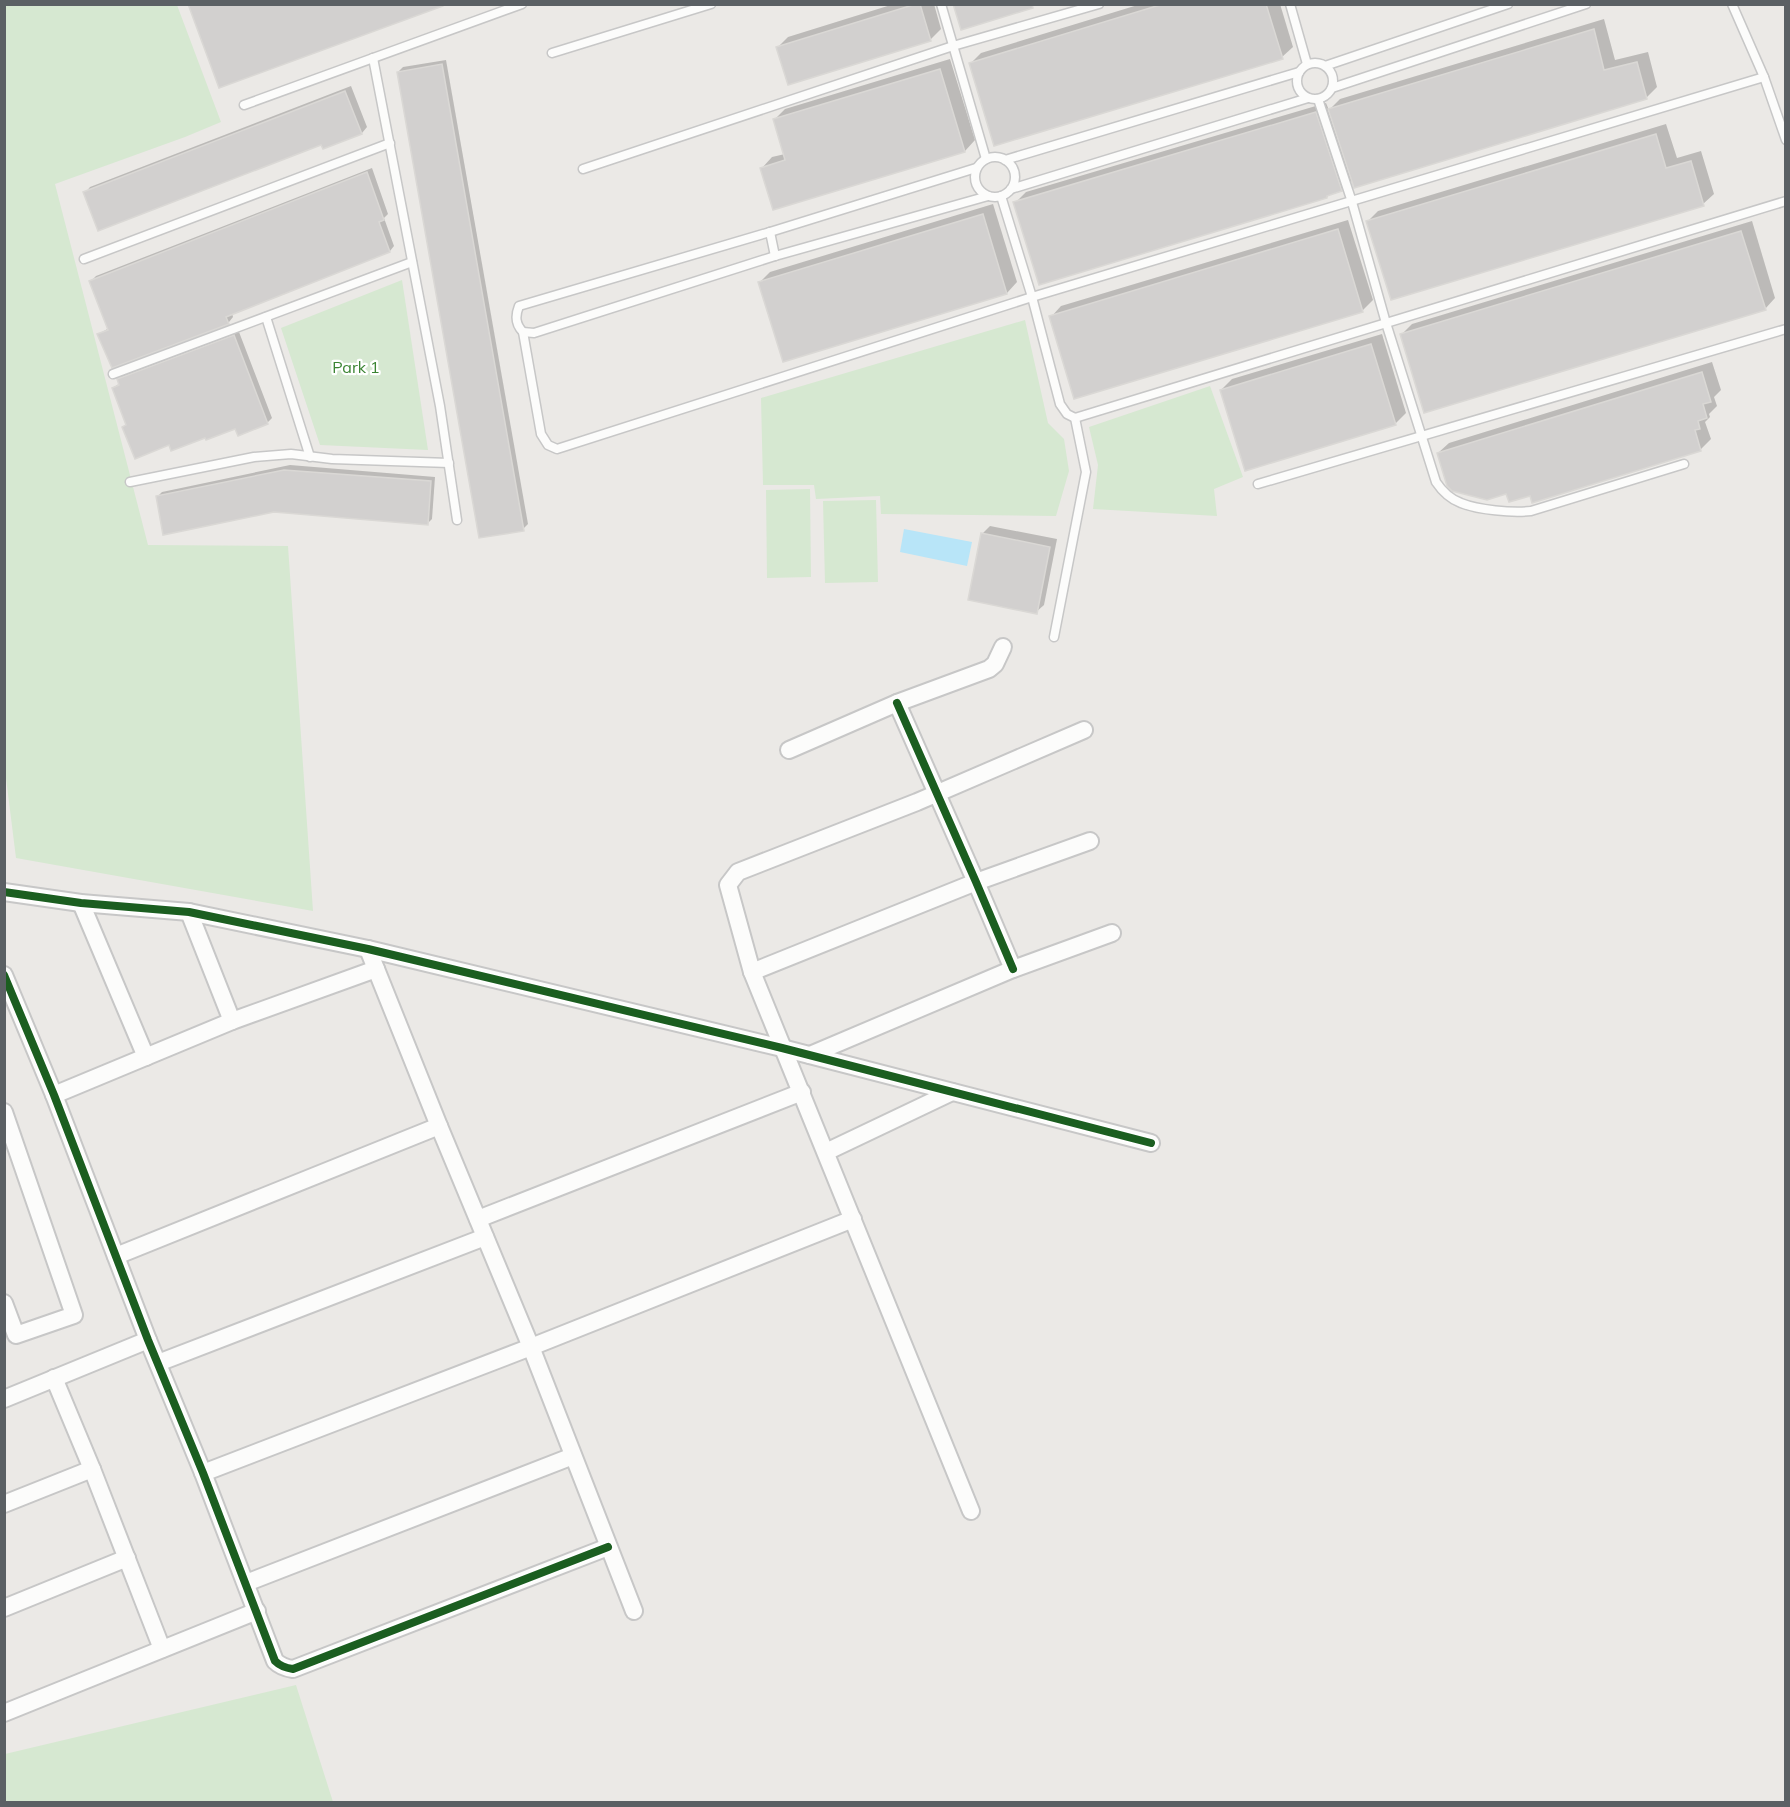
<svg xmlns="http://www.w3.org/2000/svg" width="1790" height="1807" font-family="Mulish,sans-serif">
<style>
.green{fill:#d6e8d1}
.water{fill:#b8e5f8}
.shadow{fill:#0003}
.building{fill:#d2d0cf;stroke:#dad8d5;stroke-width:1.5}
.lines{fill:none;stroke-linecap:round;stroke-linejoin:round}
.service-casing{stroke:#c7c7c7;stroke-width:11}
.minor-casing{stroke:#c7c7c7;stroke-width:20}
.service{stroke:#fcfcfb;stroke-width:8}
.minor{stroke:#fcfcfb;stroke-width:16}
.cycleway-casing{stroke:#fff;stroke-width:11}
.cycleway{stroke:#1b5e20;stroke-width:8}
.labels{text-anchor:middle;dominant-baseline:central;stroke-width:4.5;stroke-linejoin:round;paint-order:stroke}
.park-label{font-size:16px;fill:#3a8432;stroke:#fff}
</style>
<rect width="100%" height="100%" fill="#ebe9e6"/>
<g class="green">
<polygon points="4,5 177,5 221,122 185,137 55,184 148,545 288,546 313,911 16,858 4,762"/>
<polygon points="402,280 428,450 320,445 281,328"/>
<polygon points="1025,320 1048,423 1064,439 1069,471 1056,516 881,514 880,496 816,499 814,485 763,485 761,398"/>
<polygon points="1210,386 1243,477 1214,489 1217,516 1093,509 1098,465 1089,427"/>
<polygon points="810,489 811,577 767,578 766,490"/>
<polygon points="876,500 878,582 825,583 823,501"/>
<polygon points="296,1685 333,1802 5,1802 5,1754"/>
</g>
<polygon class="water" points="904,529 972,542 967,566 900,552"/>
<g class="shadow">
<polygon points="894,4 934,4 941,29 930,40 778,47 788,37"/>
<polygon points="1141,4 1280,4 1293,47 1282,57 971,63 981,53"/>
<polygon points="1604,19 1615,60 1648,52 1657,87 1646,98 1353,179 1341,190 1330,194 1327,197 1015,203 1026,192 1326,103 1329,110 1340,99"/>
<polygon points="950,59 975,140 965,151 762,168 772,157 785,154 774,120 785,109"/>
<polygon points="446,60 528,524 523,529 398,72 403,67"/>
<polygon points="351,86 367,127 362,133 324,147 322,143 85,193 90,187"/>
<polygon points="1666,124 1677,158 1701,151 1714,194 1703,204 1368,221 1378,211"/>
<polygon points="372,168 388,214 384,218 394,246 390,251 232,313 233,317 229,322 112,366 99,334 109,328 91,281 96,276"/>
<polygon points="993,204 1017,282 1007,293 760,282 770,272"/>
<polygon points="1348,220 1373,300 1362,311 1051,317 1061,306"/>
<polygon points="1752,221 1775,298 1765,309 1401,335 1412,324"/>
<polygon points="239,332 272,418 267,423 236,427 206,436 170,443 127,424 113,388 120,383 118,380 123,375"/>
<polygon points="1382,334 1406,413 1395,424 1221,390 1232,379"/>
<polygon points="1712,362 1721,390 1714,397 1717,406 1709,414 1710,417 1705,422 1711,439 1700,450 1531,494 1507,493 1438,453 1449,443"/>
<polygon points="290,465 435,477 432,519 427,524 157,497 162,492"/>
<polygon points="990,526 1057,539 1044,605 1036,612 982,534"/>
</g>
<g class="building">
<polygon points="188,4 443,4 443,6 219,88"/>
<polygon points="916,4 920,4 931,41 788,85 776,47"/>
<polygon points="953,4 1032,4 1033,8 961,30"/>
<polygon points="1163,4 1266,4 1283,59 994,146 969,63"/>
<polygon points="1594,29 1604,70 1637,62 1647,99 1354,188 1328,109"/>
<polygon points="442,64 524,531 479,538 397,72"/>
<polygon points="940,69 965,152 773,210 760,168 785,160 773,119"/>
<polygon points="345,91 362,134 323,149 321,145 98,231 83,192"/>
<polygon points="1316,112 1342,191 1327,196 1327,198 1039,285 1013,202"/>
<polygon points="1656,134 1666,168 1691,161 1704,206 1391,300 1366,221"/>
<polygon points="367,172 384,220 379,222 390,252 226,317 229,324 112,368 97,334 108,330 89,281"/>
<polygon points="983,214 1007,294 783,362 758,282"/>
<polygon points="1338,229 1363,312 1074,399 1049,316"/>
<polygon points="1741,231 1766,310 1424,413 1400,334"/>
<polygon points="234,335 268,424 238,436 235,429 206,440 205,438 171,451 169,445 135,459 122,427 126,425 112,388 119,385 117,379"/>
<polygon points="1371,344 1396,425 1245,471 1220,390"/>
<polygon points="1702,372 1711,402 1703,404 1707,418 1698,421 1700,429 1695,430 1701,451 1532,503 1530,496 1509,502 1506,494 1487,500 1452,491 1447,486 1437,453"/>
<polygon points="284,470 431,481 428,525 274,512 163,535 156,496"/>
<polygon points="981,533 1050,547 1037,614 968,600"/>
</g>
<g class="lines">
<defs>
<g id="service">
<polyline points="941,4 986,159"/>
<polyline points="1290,4 1307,64"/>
<polyline points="1732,4 1764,77 1786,140"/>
<polyline points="552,53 711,4"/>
<polyline points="373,58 440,406 457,520"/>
<circle cx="1315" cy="81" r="18"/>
<polyline points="1325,66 1508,4"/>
<polyline points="1332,88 1586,4"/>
<path d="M1318 99 1352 202 1386 323 1436 482C1442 491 1450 499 1461 503 1478 510 1512 513 1531 511L1684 464"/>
<polyline points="244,105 522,4"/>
<circle cx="995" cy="177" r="20"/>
<polyline points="1005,160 1299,72"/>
<path d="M976 168 770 232 519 306C515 316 515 324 523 332L534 333 775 256 988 196"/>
<polyline points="583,169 953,46 1099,4"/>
<polyline points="1011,189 1308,98"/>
<polyline points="1001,196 1032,297 1060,404 1067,414 1075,418 1786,201"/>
<polyline points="770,232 775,256"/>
<polyline points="84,259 390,143"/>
<polyline points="266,317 310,457"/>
<polyline points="523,332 541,434 548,445 557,449 1032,297 1764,77"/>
<polyline points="113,374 412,262"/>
<polyline points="130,482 254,457 291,454 332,459 449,463"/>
<polyline points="1258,484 1786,329"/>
<polyline points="1054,637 1086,472 1075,418"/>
</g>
<g id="minor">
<polyline points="897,703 976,882 1013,969"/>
<polyline points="789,750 897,703 989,669 995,664 1003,647"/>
<polyline points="4,892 81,903 189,912 368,949 782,1048 1151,1143"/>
<polyline points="81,903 146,1057"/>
<polyline points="189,912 232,1021"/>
<polyline points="368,949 439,1126 531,1347 634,1611"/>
<polyline points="752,972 976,882 1090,841"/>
<path d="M4 975 54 1095 148 1340 203 1473 275 1661C280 1666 286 1668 293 1669L608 1547"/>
<polyline points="810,1055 1013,969 1112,933"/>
<polyline points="54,1095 232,1021 376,969"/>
<polyline points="4,1112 74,1315 16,1335 4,1303"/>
<polyline points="826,1152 952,1092"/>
<polyline points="478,1219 802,1092"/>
<polyline points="116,1256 439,1126"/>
<polyline points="158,1363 485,1237"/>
<polyline points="54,1378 92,1469 162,1649"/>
<polyline points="4,1399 148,1340"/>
<polyline points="203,1473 531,1347 853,1219"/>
<polyline points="4,1504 92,1469"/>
<polyline points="971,1511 752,972 728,885 738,872 917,802 1084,730"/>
<polyline points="246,1583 573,1456"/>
<polyline points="4,1608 127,1558"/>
<polyline points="4,1713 257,1611"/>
</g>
</defs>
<use href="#service" class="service-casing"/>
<use href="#minor" class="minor-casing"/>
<use href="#service" class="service"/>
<use href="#minor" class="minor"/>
<defs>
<g id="cycleway">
<polyline points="897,703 976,882 1013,969"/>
<polyline points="4,892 81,903 189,912 368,949 782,1048 1151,1143"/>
<path d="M4 975 54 1095 148 1340 203 1473 275 1661C280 1666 286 1668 293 1669L608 1547"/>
</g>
</defs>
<use href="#cycleway" class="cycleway-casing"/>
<use href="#cycleway" class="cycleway"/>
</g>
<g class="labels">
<g class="park-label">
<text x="356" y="367">Park 1</text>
</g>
</g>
<rect width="1790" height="1807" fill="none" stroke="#5b6064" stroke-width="12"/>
</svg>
